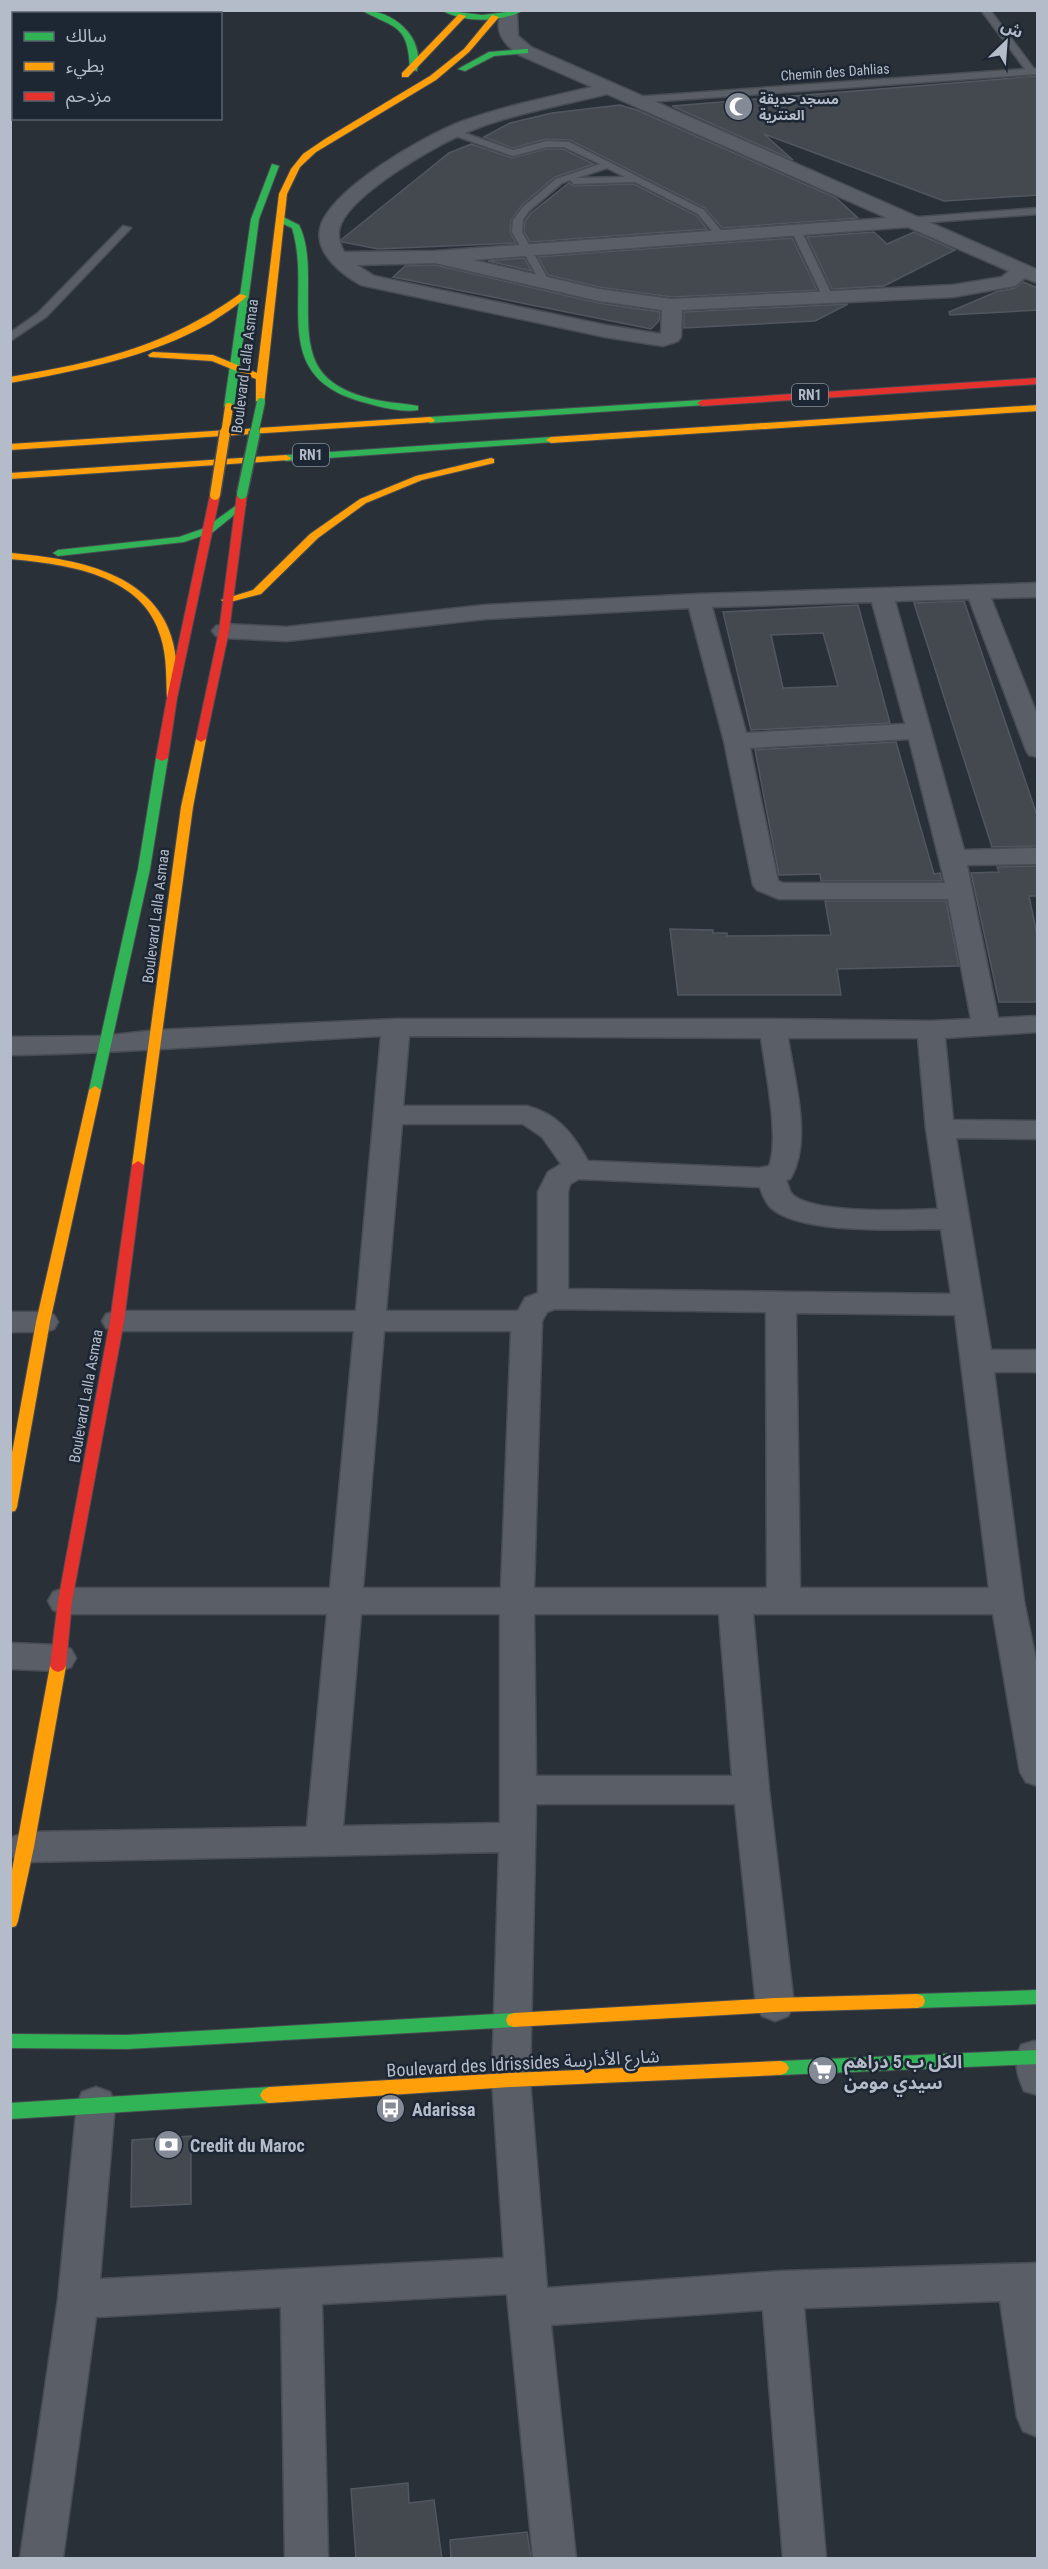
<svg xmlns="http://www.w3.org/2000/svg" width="1048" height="2569" font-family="'Roboto Condensed','Noto Sans Arabic',sans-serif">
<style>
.building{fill:#444950;stroke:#52575f;stroke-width:1.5;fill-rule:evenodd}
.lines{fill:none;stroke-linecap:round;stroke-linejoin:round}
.lane-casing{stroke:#484c53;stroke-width:3}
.street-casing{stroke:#484c53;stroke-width:3}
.fast-casing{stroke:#484c53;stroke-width:2}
.slow-casing{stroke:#484c53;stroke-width:2}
.jam-casing{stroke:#484c53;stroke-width:2}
.lane{fill:#5a5e66;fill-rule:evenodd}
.street{fill:#5a5e66;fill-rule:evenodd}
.fast{fill:#30b455;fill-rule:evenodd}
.slow{fill:#ff9f0a;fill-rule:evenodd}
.jam{fill:#e5322d;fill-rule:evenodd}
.fast-bridge-far1-casing{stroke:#484c53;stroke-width:10;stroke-linecap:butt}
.fast-bridge-casing{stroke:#484c53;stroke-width:13;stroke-linecap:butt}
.slow-bridge-far1-casing{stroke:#484c53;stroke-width:10;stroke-linecap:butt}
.slow-bridge-casing{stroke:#484c53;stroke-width:13;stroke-linecap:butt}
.fast-bridge-far1{stroke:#30b455;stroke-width:8}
.fast-bridge{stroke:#30b455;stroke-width:10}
.slow-bridge-far1{stroke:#ff9f0a;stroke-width:8}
.slow-bridge{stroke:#ff9f0a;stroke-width:10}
.labels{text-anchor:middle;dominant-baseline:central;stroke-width:5;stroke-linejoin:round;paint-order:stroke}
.far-street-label{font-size:14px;fill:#b4bcc9;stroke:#1d2633}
.far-poi-label{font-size:14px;font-weight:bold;fill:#b4bcc9;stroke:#1d2633;text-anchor:start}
.shield{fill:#1d2633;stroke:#878f9c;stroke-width:1.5}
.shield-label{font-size:14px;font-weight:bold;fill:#b4bcc9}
.street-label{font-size:15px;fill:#b4bcc9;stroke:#1d2633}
.near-poi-label{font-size:18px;font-weight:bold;fill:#b4bcc9;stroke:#1d2633;text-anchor:start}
.near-street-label{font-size:18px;fill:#b4bcc9;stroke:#1d2633}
</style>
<rect width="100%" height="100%" fill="#2a3038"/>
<g class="building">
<polygon points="1038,76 1038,195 944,201 764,134 793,160 672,106"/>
<polygon points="620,105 637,110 836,198 858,218 722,228 705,208 570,140 546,139 513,148 484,137 510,123 552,113"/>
<polygon points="471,144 512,158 547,149 563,149 594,164 555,177 522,205 511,220 510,232 516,243 378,249 342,242 342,239 449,153"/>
<polygon points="569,183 574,186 634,184 697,216 707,229 530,242 524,232 525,221 531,213"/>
<polygon points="874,232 887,244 914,232 955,250 884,286 832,289 807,237"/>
<polygon points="792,238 817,290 671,297 599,287 548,275 538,257"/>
<polygon points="524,258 532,271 488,261"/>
<polygon points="435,265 598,303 660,312 659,321 651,329 393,277 405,266"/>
<polygon points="1023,282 1038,288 1038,310 950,315 949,312 996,292 1015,288"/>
<polygon points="848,304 815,321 684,328 684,312"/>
<polygon points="964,601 1038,818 1038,846 992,847 914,603"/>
<path d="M858 605 890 723 751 730 723 612ZM823 633 838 686 783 688 771 635Z"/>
<polygon points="896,742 934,874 940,873 942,881 821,881 820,874 779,875 755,750"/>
<polygon points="1038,866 1038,896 1029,896 1038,939 1038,1002 999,1002 971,873 999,872 997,867"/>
<polygon points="825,901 946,901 959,966 837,969 841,995 678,995 670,929 713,930 713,933 727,933 727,936 831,935"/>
<polygon points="191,2136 191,2204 131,2207 132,2140"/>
<polygon points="408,2483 409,2503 434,2500 442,2559 356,2559 351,2489"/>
<polygon points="527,2532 531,2559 451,2559 450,2540"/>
</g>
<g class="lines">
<defs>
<g id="lane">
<polygon points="981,10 990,10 1034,69 1038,68 1038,74 634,103 630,100 634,97 1025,69"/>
<path d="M450 130H456L513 150 547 141 569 142 704 210 725 235 717 237 698 214 635 182 574 184 570 180 562 183 529 211 523 220 522 232 550 283 542 285 512 232 513 220 523 207 556 179 600 164 564 147H547L513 156 450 134ZM607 168 625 177 577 178Z"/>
<polygon points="1038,208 1038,214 907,224 902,221 907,218"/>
<polygon points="123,226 131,228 46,317 10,341 10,333 38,313"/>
<polygon points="793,228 801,230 833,297 831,299 823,297 791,230"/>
</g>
<g id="street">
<path d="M511 10 517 15 518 36 531 47 1038 270V283L1025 278 1015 286 953 297 682 310 681 337 678 341 663 346 605 337 361 285C343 275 315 254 320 229 328 190 427 134 463 121 505 106 549 97 592 87L519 55C504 44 492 30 503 11ZM607 94 887 218 435 251 344 252C341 246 338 238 339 231 343 197 444 140 475 129 517 113 563 105 607 94ZM908 227 1009 271 1002 277 953 285 671 299 599 289 473 260ZM435 263 599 301 662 310 661 334 605 325 374 276 357 265Z"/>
<path d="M1038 583V597L991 598 1038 717V757L1029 755 1026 750 969 599 895 601 964 850 1038 848V864L967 865 998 1018 1038 1016V1032L945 1038 953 1120 1038 1121V1139L956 1138 991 1350H1038V1372H994L1024 1601 1038 1670V1786L1026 1782 1020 1772 993 1614H753L769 1790 794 2005 788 2016 775 2021 762 2016 756 2005 735 1804H536L530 2080 547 2288 782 2271 1038 2263V2437L1023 2431 1017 2417 1000 2301 804 2308 826 2558H783L763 2310 551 2325 576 2558H533L507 2294 322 2304 328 2558H285L281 2307 96 2317 63 2558H20L58 2299 77 2104 82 2092 96 2087 110 2092 115 2104 100 2279 504 2258 492 2080 499 1852 26 1862 13 1857 10 1842 13 1837 26 1832 307 1827 327 1614H65L53 1610 48 1601 53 1592 65 1588H330L354 1331H117L106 1328 102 1321 106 1314 117 1311H356L381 1036C258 1042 134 1053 10 1055V1037L103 1036 157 1030 396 1019H773L931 1021 971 1019 948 899H779L757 890 753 885 724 741 689 608 485 619 287 641 224 638 216 636 212 631 216 626 224 624 287 627 485 605 699 594ZM872 602 905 724 746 733 712 607ZM909 739 945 883H783L778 881 750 748ZM409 1036 761 1038C765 1068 780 1139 769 1166L759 1168 588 1161C573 1134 558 1114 527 1106H403ZM788 1038H918L926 1129 938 1209C909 1210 809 1215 791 1193 789 1190 788 1184 786 1180L790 1179C813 1142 794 1079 788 1038ZM402 1124H523L542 1137 561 1164 548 1172 538 1192V1293L525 1298 518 1311H386ZM579 1179 760 1187C762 1194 766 1203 771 1208 802 1235 901 1229 941 1229L951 1294 568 1289V1192L570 1184ZM555 1309 766 1312 767 1588H534L542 1321 547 1312ZM796 1313 955 1315 989 1588H800ZM384 1331H511L501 1588H363ZM361 1614H500V1823L343 1826ZM534 1614H719L732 1776H536Z"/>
<polygon points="10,1312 43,1312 54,1315 58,1322 54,1329 43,1332 10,1332"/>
<polygon points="10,1643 59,1645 71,1649 76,1658 71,1667 59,1671 10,1669"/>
<path d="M1034 2041 1038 2042V2095L1024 2091C1017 2075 1013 2061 1021 2045Z"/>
</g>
<g id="fast">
<polygon points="128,10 159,10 144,14 113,14"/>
<path d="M361 10C393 10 425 36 417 71L410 69C408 23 395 29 361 10Z"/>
<path d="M441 10 482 15 524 10C501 23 464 23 441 10Z"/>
<polygon points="525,49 528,49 528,53 494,56 465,71 458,69 489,52"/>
<polygon points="272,164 279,166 259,219 234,407 229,410 224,407 251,219"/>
<path d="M277 217H283L299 225C308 243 308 265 308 284 308 345 303 382 372 399 388 403 403 403 418 406V410C400 413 377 406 359 401 267 374 313 296 292 228L277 221Z"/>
<polygon points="702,400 707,403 705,405 430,423 425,420 430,417"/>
<polygon points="551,437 554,438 554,442 286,461 281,458 286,455"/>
<polygon points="241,502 246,505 244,507 213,532 184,542 58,556 53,553 58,550 179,537 205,528"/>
<polygon points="162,755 168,758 150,869 101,1090 95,1094 89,1090 138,869 156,758"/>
<polygon points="1038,1990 1038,2004 917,2008 911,2006 909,2001 911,1996 917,1994"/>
<polygon points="514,2013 520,2015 522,2020 520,2025 514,2027 127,2049 10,2048 10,2034 127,2035"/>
<polygon points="1038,2050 1038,2064 780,2075 774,2073 771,2068 774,2063 780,2061"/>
<polygon points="269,2087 275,2090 278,2095 275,2100 269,2103 10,2119 10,2103"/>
</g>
<g id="slow">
<polygon points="459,14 466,16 408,77 402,77 402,73"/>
<polygon points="492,15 499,17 469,52 436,80 316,152 300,167 287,194 264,404 256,402 256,379 212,361 150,357 148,355 153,352 213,355 257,373 279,194 291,169 303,154 325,139 430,76 464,49"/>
<rect x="10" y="19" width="4" height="4"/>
<path d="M240 294 247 296C237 306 222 315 210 323 148 358 80 370 10 383V377C101 361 163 348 240 294Z"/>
<polygon points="1038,405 1038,411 551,443 546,440 551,437"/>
<polygon points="430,417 435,420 433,422 10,450 10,444"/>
<polygon points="286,455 291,458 289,460 10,479 10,473"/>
<polygon points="491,458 494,459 494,463 422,480 366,503 318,538 261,594 226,603 221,600 253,590 310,534 360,499 416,476"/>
<path d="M10 553C80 559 167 574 176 659 177 672 180 689 176 700L172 701 167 698C166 678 167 657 161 638 144 574 66 564 10 559Z"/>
<polygon points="201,736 206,739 193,807 144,1165 138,1169 132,1165 181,807 196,739"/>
<polygon points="95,1086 101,1090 50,1322 17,1507 15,1511 10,1512 10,1464 36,1322 89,1090"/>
<polygon points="58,1660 63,1662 66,1666 34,1847 18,1921 16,1926 10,1928 10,1881 50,1666 53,1662"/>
<polygon points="917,1994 923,1996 925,2001 923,2006 917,2008 775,2012 514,2027 508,2025 506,2020 508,2015 514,2013 775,1998"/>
<polygon points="780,2061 786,2063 789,2068 786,2073 780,2075 511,2087 269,2103 263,2100 260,2095 263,2090 269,2087 511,2073"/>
</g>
<g id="jam">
<polygon points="1038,378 1038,384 702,406 697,403 702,400"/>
<polygon points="242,491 247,494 229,631 206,739 201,742 196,739 219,631 237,494"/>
<polygon points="215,492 220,495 177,698 168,758 162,761 156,758 167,698 210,495"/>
<polygon points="138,1161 144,1165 124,1321 72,1601 66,1666 63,1670 58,1672 53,1670 50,1666 58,1601 110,1321 132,1165"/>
</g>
</defs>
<use href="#lane" class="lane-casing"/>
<use href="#street" class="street-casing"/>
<use href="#fast" class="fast-casing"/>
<use href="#slow" class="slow-casing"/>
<use href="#jam" class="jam-casing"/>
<use href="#lane" class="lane"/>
<use href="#street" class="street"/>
<use href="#fast" class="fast"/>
<use href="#slow" class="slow"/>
<use href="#jam" class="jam"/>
<defs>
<polyline id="fast-bridge-far1" points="254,434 261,402"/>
<polyline id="fast-bridge" points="242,494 255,432"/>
<polyline id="slow-bridge-far1" points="225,434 229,407"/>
<polyline id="slow-bridge" points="215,495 225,432"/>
</defs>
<use href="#fast-bridge-far1" class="fast-bridge-far1-casing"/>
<use href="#fast-bridge" class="fast-bridge-casing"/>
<use href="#slow-bridge-far1" class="slow-bridge-far1-casing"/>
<use href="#slow-bridge" class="slow-bridge-casing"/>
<use href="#fast-bridge-far1" class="fast-bridge-far1"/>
<use href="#fast-bridge" class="fast-bridge"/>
<use href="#slow-bridge-far1" class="slow-bridge-far1"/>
<use href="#slow-bridge" class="slow-bridge"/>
</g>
<defs>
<symbol id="mosque-disc" viewBox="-11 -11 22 22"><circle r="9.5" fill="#848b96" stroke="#1d2633"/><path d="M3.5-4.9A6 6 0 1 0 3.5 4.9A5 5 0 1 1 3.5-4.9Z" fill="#fff"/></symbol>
<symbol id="supermarket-disc" viewBox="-11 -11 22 22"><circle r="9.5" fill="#848b96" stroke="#1d2633"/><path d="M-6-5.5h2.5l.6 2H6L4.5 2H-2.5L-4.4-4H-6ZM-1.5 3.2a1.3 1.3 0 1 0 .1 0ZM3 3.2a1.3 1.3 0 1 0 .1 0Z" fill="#fff"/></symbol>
<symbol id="bus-disc" viewBox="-11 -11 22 22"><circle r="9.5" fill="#848b96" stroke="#1d2633"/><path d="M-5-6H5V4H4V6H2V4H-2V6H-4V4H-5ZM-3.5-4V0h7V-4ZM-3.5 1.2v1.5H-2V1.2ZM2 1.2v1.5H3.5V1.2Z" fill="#fff"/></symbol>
<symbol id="bank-disc" viewBox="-11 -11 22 22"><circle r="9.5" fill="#848b96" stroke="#1d2633"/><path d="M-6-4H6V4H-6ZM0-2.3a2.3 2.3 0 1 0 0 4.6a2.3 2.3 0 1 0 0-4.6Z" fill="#fff"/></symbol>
</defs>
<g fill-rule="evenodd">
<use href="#mosque-disc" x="722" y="90" width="33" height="33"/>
<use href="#supermarket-disc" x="806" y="2054" width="33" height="33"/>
<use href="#bus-disc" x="374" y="2092" width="33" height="33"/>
<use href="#bank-disc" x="152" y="2128" width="33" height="33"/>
</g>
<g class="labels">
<g class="far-street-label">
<text transform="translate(835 72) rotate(-4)">Chemin des Dahlias</text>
</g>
<g class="far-poi-label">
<text x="759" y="99">مسجد حديقة<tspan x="759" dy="16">العنترية</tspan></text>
</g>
<g class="shield">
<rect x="792" y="384" width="36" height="22" rx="4.5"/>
<rect x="293" y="444" width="36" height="22" rx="4.5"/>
</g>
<g class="shield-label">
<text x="810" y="395">RN1</text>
<text x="311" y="455">RN1</text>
</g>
<g class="street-label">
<text transform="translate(245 366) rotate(-83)">Boulevard Lalla Asmaa</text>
<text transform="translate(156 916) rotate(-83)">Boulevard Lalla Asmaa</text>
<text transform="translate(86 1396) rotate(-80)">Boulevard Lalla Asmaa</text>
</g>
<g class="near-poi-label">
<text x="844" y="2061">الكل ب 5 دراهم<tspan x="844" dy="21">سيدي مومن</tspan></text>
<text x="412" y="2109">Adarissa</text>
<text x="190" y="2145">Credit du Maroc</text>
</g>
<g class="near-street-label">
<text transform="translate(523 2063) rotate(-3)">Boulevard des Idrissides شارع الأدارسة</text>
</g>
</g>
<rect width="1048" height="2569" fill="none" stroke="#b4bcc9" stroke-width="24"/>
<rect x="12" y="12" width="210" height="108" fill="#1d2633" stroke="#59626f" stroke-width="1.5"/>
<rect x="24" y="32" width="30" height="9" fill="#30b455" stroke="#59626f" stroke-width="1.5"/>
<text x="66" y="42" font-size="18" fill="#b4bcc9">سالك</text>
<rect x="24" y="62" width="30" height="9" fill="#ff9f0a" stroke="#59626f" stroke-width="1.5"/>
<text x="66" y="72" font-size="18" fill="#b4bcc9">بطيء</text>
<rect x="24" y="92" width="30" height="9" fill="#e5322d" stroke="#59626f" stroke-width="1.5"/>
<text x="66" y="102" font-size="18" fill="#b4bcc9">مزدحم</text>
<g transform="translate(1006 42) rotate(25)" stroke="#1d2633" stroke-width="4.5" paint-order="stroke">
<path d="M0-4.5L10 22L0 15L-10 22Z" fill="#b4bcc9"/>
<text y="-9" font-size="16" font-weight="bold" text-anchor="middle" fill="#b4bcc9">ش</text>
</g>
</svg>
